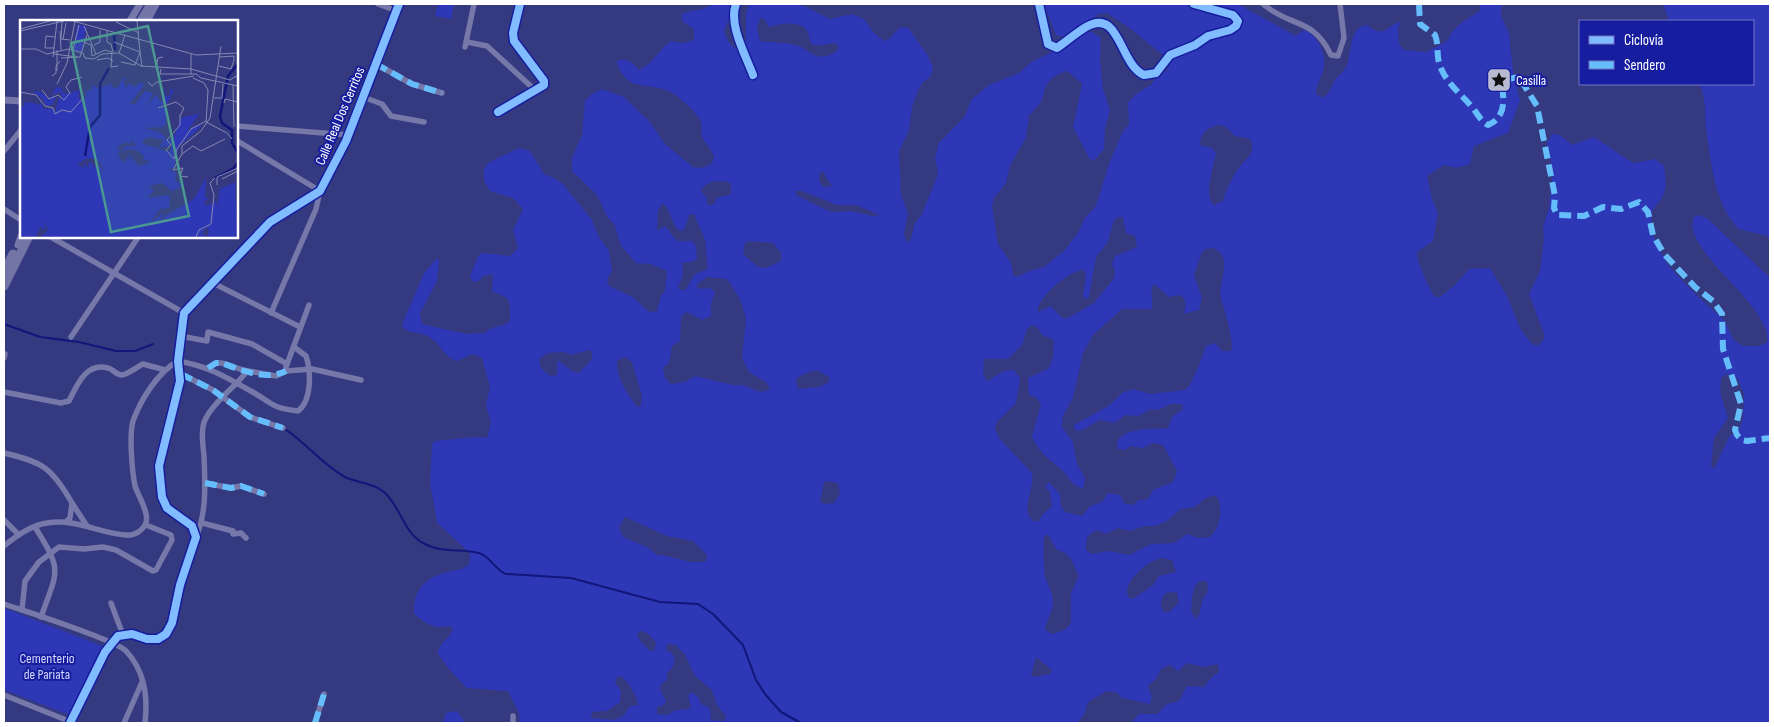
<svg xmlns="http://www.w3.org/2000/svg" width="1774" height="727" font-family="'Sofia Sans Condensed',sans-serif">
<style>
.green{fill:#2e37b5;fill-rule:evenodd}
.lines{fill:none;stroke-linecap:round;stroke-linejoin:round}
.stream{stroke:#12167b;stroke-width:2}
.minor{stroke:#7578a9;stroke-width:5.5}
.tertiary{stroke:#7578a9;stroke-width:7}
.primary{stroke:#7375a7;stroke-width:9}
.quiet{stroke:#66bdfb;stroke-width:6;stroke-dasharray:12 6;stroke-linecap:butt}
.cycleway-casing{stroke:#161d9e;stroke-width:11}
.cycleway{stroke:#80bcff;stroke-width:8}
.labels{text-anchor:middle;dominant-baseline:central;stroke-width:4;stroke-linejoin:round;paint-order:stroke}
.poi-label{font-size:14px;fill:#fff;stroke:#161d9e;text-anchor:start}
.street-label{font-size:14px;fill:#fff;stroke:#161d9e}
.park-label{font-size:14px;fill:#d6d9fd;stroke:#161d9e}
.inset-river{fill:none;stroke:#12167b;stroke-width:2.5}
.inset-road{fill:none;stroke:#8688b2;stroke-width:1}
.view{fill:#4b9892;fill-opacity:0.15;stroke:#4b9892;stroke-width:2.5}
.inset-edge{fill:none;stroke:#fff;stroke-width:2.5}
</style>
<rect width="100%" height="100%" fill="#35397f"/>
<g class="green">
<polygon points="438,4 454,4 451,19 435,16"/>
<path d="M712 4H732L731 14 724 31C727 41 732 49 743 51L746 49V13L749 4H800L830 19 852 14 864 19 874 33 884 41 889 39 900 27 909 28C916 42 930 53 933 69L930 77 922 83 917 93 912 107 909 131 899 151 901 195 908 213 904 233 907 243 911 239 915 223 922 214 938 174 935 157 939 143 965 116 972 99 989 85 1019 73 1031 62 1069 44 1087 32H1092L1101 38 1100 60 1103 89 1110 110 1105 129 1104 149 1094 161 1089 158 1073 127 1082 84 1070 73 1065 71 1052 78 1046 86 1041 102 1029 116 1026 138 1010 166 1006 183 994 198 992 206 998 244 1011 263 1013 275 1017 277 1029 271 1044 267 1064 251 1078 233 1085 218 1096 206 1109 164 1123 131 1129 125 1128 103 1136 94 1151 85 1158 75 1168 70 1170 61 1131 29 1107 13 1099 14 1066 37 1056 35 1044 4H1238L1296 36 1303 30C1317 33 1326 53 1324 67 1323 76 1316 84 1316 94L1323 98C1331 92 1332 83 1338 76 1341 73 1344 71 1346 67 1353 55 1347 27 1367 25 1382 37 1384 30 1398 22L1401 23 1398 28 1399 44 1404 50 1426 52 1436 47 1448 40 1452 32 1462 22 1480 11V4H1501V16L1509 33 1513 72 1520 100 1508 133 1474 146 1470 164 1456 168 1444 165 1427 176 1432 199 1438 213 1433 241 1417 252C1416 261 1430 290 1435 297H1440L1455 285 1469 269 1490 268 1507 296 1521 330 1533 345 1538 346 1544 339V334L1529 294 1540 271 1544 239 1543 227 1549 208 1553 172 1547 143 1552 134 1560 135 1572 145 1594 137 1633 163 1655 159 1664 166 1666 186 1662 198 1652 211 1651 229 1657 245 1668 265 1693 292 1724 320 1734 340 1743 346H1758L1767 343C1774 306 1679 250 1694 217L1699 215 1708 219 1770 278V723H1131L1139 714H1157L1167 704 1179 701 1187 686 1204 687 1211 678 1219 672 1218 664 1203 667 1187 663 1178 671 1170 665 1161 669 1157 678 1148 686 1152 697 1150 704 1122 698 1116 692 1107 691 1088 702 1084 715 1077 723H520L519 713 508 691 467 688C461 682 437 657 438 651 440 643 451 637 453 628 447 624 443 628 436 627 428 625 419 619 414 613 413 588 427 576 451 571 458 570 464 569 469 564L470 553 437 523 430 483 432 444 435 441 475 437 487 438 491 423 486 405 490 387 482 358 472 354 457 361C444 357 441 345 431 338 421 331 411 335 402 327L403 322 424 273 437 258 439 260 437 281 420 313 422 324 466 334 484 333C493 325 502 328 510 321V307L507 298 492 291 493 274 484 276 477 282 472 281 470 276 478 256 483 253 510 256 518 248 513 230 523 209 513 198 490 191 484 181V169L488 163 519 148 530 151 544 174 554 178 563 184 592 220 599 237 609 251 612 271 607 280 609 286 633 297 649 312 657 311 661 296 665 290 667 271 650 264 636 263 621 246 614 224 608 218 597 195 572 171V158L582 135 585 101 593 93 602 89 624 97 650 122 665 144 693 167 703 168 712 163 714 157C711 149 706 144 702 137 700 132 702 127 701 122 698 113 681 99 674 94 653 80 628 95 617 64V61C627 57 633 63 639 70 653 64 658 50 671 41L683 43 694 40V29L683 22 681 15C691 8 704 12 712 4ZM760 18 764 19 769 27C779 24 796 20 806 29 809 33 809 40 812 44 822 48 827 42 837 44L839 48C836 52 834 53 829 55 813 61 809 48 795 45 783 42 772 43 760 41L757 27ZM1219 125 1226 127 1235 136 1250 139C1258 154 1243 160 1236 172 1230 181 1226 191 1223 201L1214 205C1203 196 1214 166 1216 153L1212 148 1200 145C1200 133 1208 127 1219 125ZM820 172H823L832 186 823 187 819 180ZM725 181 731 184V194L716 198 715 203 712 205 707 204V198L701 191 703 187 711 182ZM794 191H802L837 205H856L880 215 873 216 851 211 831 212 798 196ZM663 203C672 212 671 224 680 231L684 230 689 215 694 214 705 240 708 269 695 274 685 290H680L678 287 683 275 682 263 691 262 697 259 696 246 692 241H677L665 226 657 231 658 210ZM1118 217H1123L1126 233 1135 236 1137 247 1115 256 1112 264 1115 272 1114 278 1094 303 1066 319 1061 317 1051 306 1038 312C1035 299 1072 268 1084 270L1086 275 1083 297 1087 299 1089 297 1096 257 1108 242 1113 222ZM748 241 773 243 781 253V261L766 268 758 267 743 254 744 245ZM1213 248C1235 257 1217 281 1221 298 1224 310 1235 341 1231 351H1222L1215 343 1206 346C1202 357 1193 384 1185 390L1150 394 1133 389 1122 393 1110 405 1074 425 1075 430 1080 431 1100 420 1114 423 1126 415 1138 416 1151 409 1158 410 1171 404H1182L1183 409 1172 417 1168 428C1152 430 1128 426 1117 441L1118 449 1125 450 1131 446 1143 448 1153 443 1163 445 1177 471 1173 482 1153 490 1148 499 1139 500 1133 505 1125 504 1120 495 1108 493 1102 502 1090 506 1082 516 1065 512 1061 506 1060 494 1049 482 1045 487 1050 492 1052 506 1042 515 1039 521H1033C1020 509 1035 489 1032 473L999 438 995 428 997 422 1016 403 1020 378 1014 370C1004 369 996 375 989 381L986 380 983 373 984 359H1008L1022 345 1027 329 1032 325 1038 328 1042 335 1054 340 1053 357 1049 368 1028 378 1029 395 1037 398 1041 405 1032 436C1037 451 1051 461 1062 470 1070 477 1070 485 1082 488L1084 486 1085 478 1077 464 1073 442 1062 427 1063 416 1073 398 1083 353 1093 335 1122 309H1151C1155 300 1148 292 1154 284L1169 297 1180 295C1188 300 1185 306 1184 314L1199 310 1202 298 1194 275 1202 252 1206 249ZM707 277 727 279 740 299 746 319 742 358 749 372 767 383 770 389 761 392 742 385H732L696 376 684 382 671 384 665 378 663 368 669 363 672 346 680 341 681 316 687 312 702 320 711 316V304L715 292 710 288 699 289 696 285ZM588 350 592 352V359L579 373 572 371 559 361 557 362V375L550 376 541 368 539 359 548 353 563 352 572 355ZM625 357 632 362 642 396 641 405 638 407C629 397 613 373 618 360ZM816 370 829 377V382L819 387 798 389 796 379 804 374ZM1726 374 1737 378 1744 394 1743 419 1738 431 1729 437 1714 469 1711 465 1714 438 1728 418 1720 392 1721 378ZM826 481 838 483 840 494 834 503 824 504 820 502 824 482ZM1214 495 1218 498C1223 511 1220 527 1210 537L1199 538 1187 534 1174 543 1151 544 1129 555 1109 551 1092 554 1086 550 1087 537 1096 530 1106 534 1118 528 1130 531 1144 526H1156L1167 521 1181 509 1195 507 1204 499ZM625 517 667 536 693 541 707 555 706 561C691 566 673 555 657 555L649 548 623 537 619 528ZM1048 534 1056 549 1065 553 1071 559 1079 576 1071 593V623L1066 629 1052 634 1045 629C1047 618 1054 611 1053 599 1052 591 1047 584 1045 576 1044 573 1043 539 1044 537ZM1161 558 1172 560 1176 572 1159 576 1153 585 1133 599 1129 598C1120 583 1148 561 1161 558ZM1199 581H1207L1208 591 1202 601 1199 615 1196 619 1191 612C1192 600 1191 590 1199 581ZM1173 592 1177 593 1179 603 1169 612H1164C1159 606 1160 599 1166 593ZM641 631 647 633 656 642 654 651H650L641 642 637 634ZM667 644 676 645 685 655 695 676 712 690 717 705 726 716 725 721 711 720 710 708 701 704 699 698 692 692 688 696 691 706 689 709 676 710 667 715 657 714V707L664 705 666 701 660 689 661 684 667 680V673C674 666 677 663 672 653L666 650ZM1036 657 1052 670 1050 674 1034 677 1031 675ZM618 676C626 676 638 698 638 705L630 706 624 715 615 720 591 718 592 712 607 711 620 702 621 691 615 682Z"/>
<path d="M1663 4H1770V240L1767 236 1739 229C1714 205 1711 161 1706 128 1704 112 1707 100 1699 84H1753V21H1669Z"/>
<polygon points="4,608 102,646 70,715 4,690"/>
<polygon points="457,711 466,723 443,723 446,713"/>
</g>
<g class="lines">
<g class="stream">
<polyline points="4,324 40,337 79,342 116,351 135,351 153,344"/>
<path d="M285 429C306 443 323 465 345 477 357 483 374 483 384 492 401 507 403 532 423 543 442 554 461 548 479 553 491 557 495 570 506 574L571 578 660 602 698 604 713 614 743 645 756 680 765 694 781 712 801 723"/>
</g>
<g class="minor">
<polyline points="378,4 397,11"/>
<path d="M736 4C728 24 746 56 753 75"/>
<path d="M1039 4 1048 44 1057 48C1067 41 1076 33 1086 27 1120 7 1119 64 1144 75L1156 73 1170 55 1195 45 1208 36 1230 30 1236 26 1238 21 1233 15 1194 4"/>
<path d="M1263 4C1291 28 1313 17 1331 55L1338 56 1344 38 1340 4"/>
<polyline points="467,42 487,46 535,90"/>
<polyline points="465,47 474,4"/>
<polyline points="376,64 412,84 442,93"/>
<polyline points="363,97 382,104 391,116 424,122"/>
<polyline points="498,112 544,85 544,81 514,41 513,33 520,4"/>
<polyline points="236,126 349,135"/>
<polyline points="236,140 320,191 316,209 271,313"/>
<polyline points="4,151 21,130"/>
<polyline points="4,209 21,220"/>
<polyline points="49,236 184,313"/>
<polyline points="211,282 300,327"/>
<polyline points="180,336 207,341 208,332 252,344 287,364"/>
<polyline points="71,337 139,236"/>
<polyline points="4,358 5,354"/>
<polyline points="286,367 309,305"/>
<polyline points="208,368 216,363 222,363 243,370 276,376 286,371 312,369 361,380"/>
<polyline points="181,374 213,390 250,417 283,428"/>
<path d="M4 392 61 403 69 401C77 385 86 362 108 368 113 369 116 375 122 375 128 374 137 367 143 364L165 370"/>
<path d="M4 453C43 462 52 468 72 503L70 518 66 522"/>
<polyline points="205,483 231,488 241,486 264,494"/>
<polyline points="72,503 87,526"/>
<polyline points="4,520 19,535"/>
<polyline points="202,523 233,531 233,534 241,533 246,538"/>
<path d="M35 527C63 572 58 569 41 617"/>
<path d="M196 537C207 513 205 482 204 456 203 445 200 428 206 418 216 399 235 388 247 371"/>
<path d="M4 546C16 536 31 525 47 523 74 518 99 533 126 535 133 536 141 532 145 525 151 515 138 496 135 486 132 471 129 435 133 421 141 399 158 372 178 361 207 366 224 376 249 390 272 402 269 408 298 411 312 401 311 371 306 356L294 347"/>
<polyline points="111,603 123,635"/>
<path d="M4 604C24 611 116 640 126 651 145 671 148 698 145 723"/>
<polyline points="22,610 25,581 39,562 59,547 84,549 103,547 116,550 153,571 156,570 172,540 171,535 146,525"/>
<polyline points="4,695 71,722"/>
<polyline points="513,716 513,723"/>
<polyline points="70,723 105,652 118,636 132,634 147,639 158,639 166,634 172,623 180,585 196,537 192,526 167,508 162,497 159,466 180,381 178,361 184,313 270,222 320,191 346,141 399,4"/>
<polyline points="124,723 142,682"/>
<polyline points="315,723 324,694"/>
</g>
<g class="tertiary">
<polyline points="130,21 140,4"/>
<polyline points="147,21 156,4"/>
<polyline points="4,100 21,101"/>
<polyline points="18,245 21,236"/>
</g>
<g class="primary">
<polyline points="141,21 151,4"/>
<polyline points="4,272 13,254"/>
<polyline points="4,286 29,236"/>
</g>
<g class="quiet">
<path d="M1419 4 1420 24 1435 35C1439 45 1436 55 1440 66 1447 84 1461 94 1473 108 1478 115 1481 121 1488 125 1504 119 1505 102 1502 88L1508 79 1519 77 1537 106 1555 196 1554 208 1557 215 1584 216 1603 207 1621 209 1639 202 1648 212 1653 235 1664 254 1695 287 1713 301 1722 314 1723 349 1741 404 1735 430 1737 435 1742 440 1747 441 1770 438"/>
<polyline points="376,64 412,84 442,93"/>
<path d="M208 368 216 363H222C241 370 266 381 286 371"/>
<polyline points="181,374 213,390 250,417 283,428"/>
<polyline points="205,483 231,488 241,486 264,494"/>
<polyline points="315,723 324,694"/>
</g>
<defs>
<g id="cycleway">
<path d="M736 4C728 24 746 56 753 75"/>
<path d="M1039 4 1048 44 1057 48C1067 41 1076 33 1086 27 1120 7 1119 64 1144 75L1156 73 1170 55 1195 45 1208 36 1230 30 1236 26 1238 21 1233 15 1194 4"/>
<polyline points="498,112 544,85 544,81 514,41 513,33 520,4"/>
<polyline points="70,723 105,652 118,636 132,634 147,639 158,639 166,634 172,623 180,585 196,537 192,526 167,508 162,497 159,466 180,381 178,361 184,313 270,222 320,191 346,141 399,4"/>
</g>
</defs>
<use href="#cycleway" class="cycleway-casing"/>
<use href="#cycleway" class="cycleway"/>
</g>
<defs>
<symbol id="sight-square" viewBox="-11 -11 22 22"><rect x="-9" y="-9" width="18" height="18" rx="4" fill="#b8bad2" stroke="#161d9e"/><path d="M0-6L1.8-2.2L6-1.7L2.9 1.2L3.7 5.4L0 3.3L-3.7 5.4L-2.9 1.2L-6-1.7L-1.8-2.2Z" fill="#111"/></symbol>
</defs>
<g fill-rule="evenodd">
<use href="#sight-square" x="1485" y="66" width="28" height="28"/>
</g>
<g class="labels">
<g class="poi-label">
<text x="1516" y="80">Casilla</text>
</g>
<g class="street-label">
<text transform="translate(340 116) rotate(-67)">Calle Real Dos Cerritos</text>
</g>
<g class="park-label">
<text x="47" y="658">Cementerio<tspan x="47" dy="16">de Pariata</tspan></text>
</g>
</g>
<g transform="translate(20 20)">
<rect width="218" height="218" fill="#35397f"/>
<path d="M57 5 66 6 62 32 54 30ZM103 57 111 59H103L106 68 110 63 114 67 121 62 124 65 110 84H115L125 71 133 73 127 86 136 74 140 81 145 82 144 67 146 77 150 75V70L154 69 148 83 140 86 146 88V104L142 107 124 108 140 112 148 121 154 117 161 98 180 93 167 111 176 105 182 106 158 127 154 148 148 149 156 152 155 160 163 166 152 171 142 163 129 166 134 171 127 178 149 175 150 179 149 188 140 189 131 202 144 192 140 203 146 195 174 179 186 157 185 177 189 178 183 183 188 186 190 182 191 186 195 180 197 186 200 169 215 162 217 217H187L189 210 186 208 182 212 186 217H178V213L176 217H127L126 214V217H21L28 210 24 199 26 210 20 207 16 217H0V152L1 154 3 151H0V85L4 87V83L10 82 20 85 21 81 24 89H34L35 93 39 78 43 79 40 72 33 74 31 78 36 77 32 85 26 86 23 79 12 71 21 72 29 79 36 68 40 67 44 74 62 70 58 74 60 80 66 77V72L72 69V64L79 69 91 63 93 68 98 67ZM129 117 144 120 138 128 152 125 149 132 124 124 122 121ZM112 119 116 126H105L101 133 107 129 116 130 124 136 123 141 129 140 128 143 119 146 107 131 112 142 107 136 105 143 100 139 98 132 101 129 96 128 105 122 111 124ZM76 138 85 151 75 143V149L72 143H68L69 148 63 143 64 148 57 145 65 139Z" fill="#2e37b5" fill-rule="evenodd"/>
<path class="inset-river" d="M94 14 95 30M218 44 208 56 200 96 202 103 212 110V123L218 133M65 136 70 107 80 95V64L89 48M195 158 214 148 218 142"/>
<path class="inset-road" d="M53 1 176 35 218 33M42 2 41 19 50 20M96 2 119 13M64 6 76 34M0 9 30 1M87 10V22L91 24 93 32M0 11 44 1M40 11 41 30M43 19 46 3M64 22 71 25 72 36 85 30 92 32 91 47 98 46M94 22 120 32 122 47M74 25 80 22V10M34 28H25L26 16 35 17M0 29H16L27 34 49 29 63 33 65 38 74 39 82 34 99 33 121 46 171 49 210 60 218 55M53 30 59 5M99 33 105 15M34 34 57 37M33 37 37 1M41 38 60 37 67 15M77 40 88 38 93 41M101 42 115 45 120 32 117 1M199 46 211 49 214 40V36L200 37M136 49 138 38 143 37M141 49 140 54H176L181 58 218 66M37 51V30M171 54V34M32 56 36 53V46L40 41M173 58 184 63 188 70 186 102 207 113 212 119M128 62 132 66 137 62 174 56M37 64 47 43 55 1M213 65 214 107M22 70 29 79 38 75 44 80 50 73 46 67 51 60 62 57M0 72 16 75 25 86 33 88 35 94 42 90 51 92 64 77M194 78H202L203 64M204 83 205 79 218 82M138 88 156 82 164 88 160 96M162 134V126L181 111 190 98 201 26M154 139 146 130 151 125 147 120 160 105V95M154 139 157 129 171 109 186 101M168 157 160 156 163 148 153 150 162 134 173 126 181 131 205 119M202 159 218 151M197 165V157L218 148M176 217 179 210 191 204 194 175 190 163 195 158"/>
<path class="view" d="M128 6 169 196 91 212 51 23Z"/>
<rect width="218" height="218" class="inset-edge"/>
</g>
<rect width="1774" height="727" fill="none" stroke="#ffffff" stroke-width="10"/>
<rect x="1579" y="20" width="175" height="65" fill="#161d9e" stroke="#7377c5"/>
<rect x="1589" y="36" width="25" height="8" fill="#80bcff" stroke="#7377c5"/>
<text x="1624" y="45" font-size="15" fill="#ffffff">Ciclovía</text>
<rect x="1589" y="61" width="25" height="8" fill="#66bdfb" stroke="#7377c5"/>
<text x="1624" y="70" font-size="15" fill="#ffffff">Sendero</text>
</svg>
